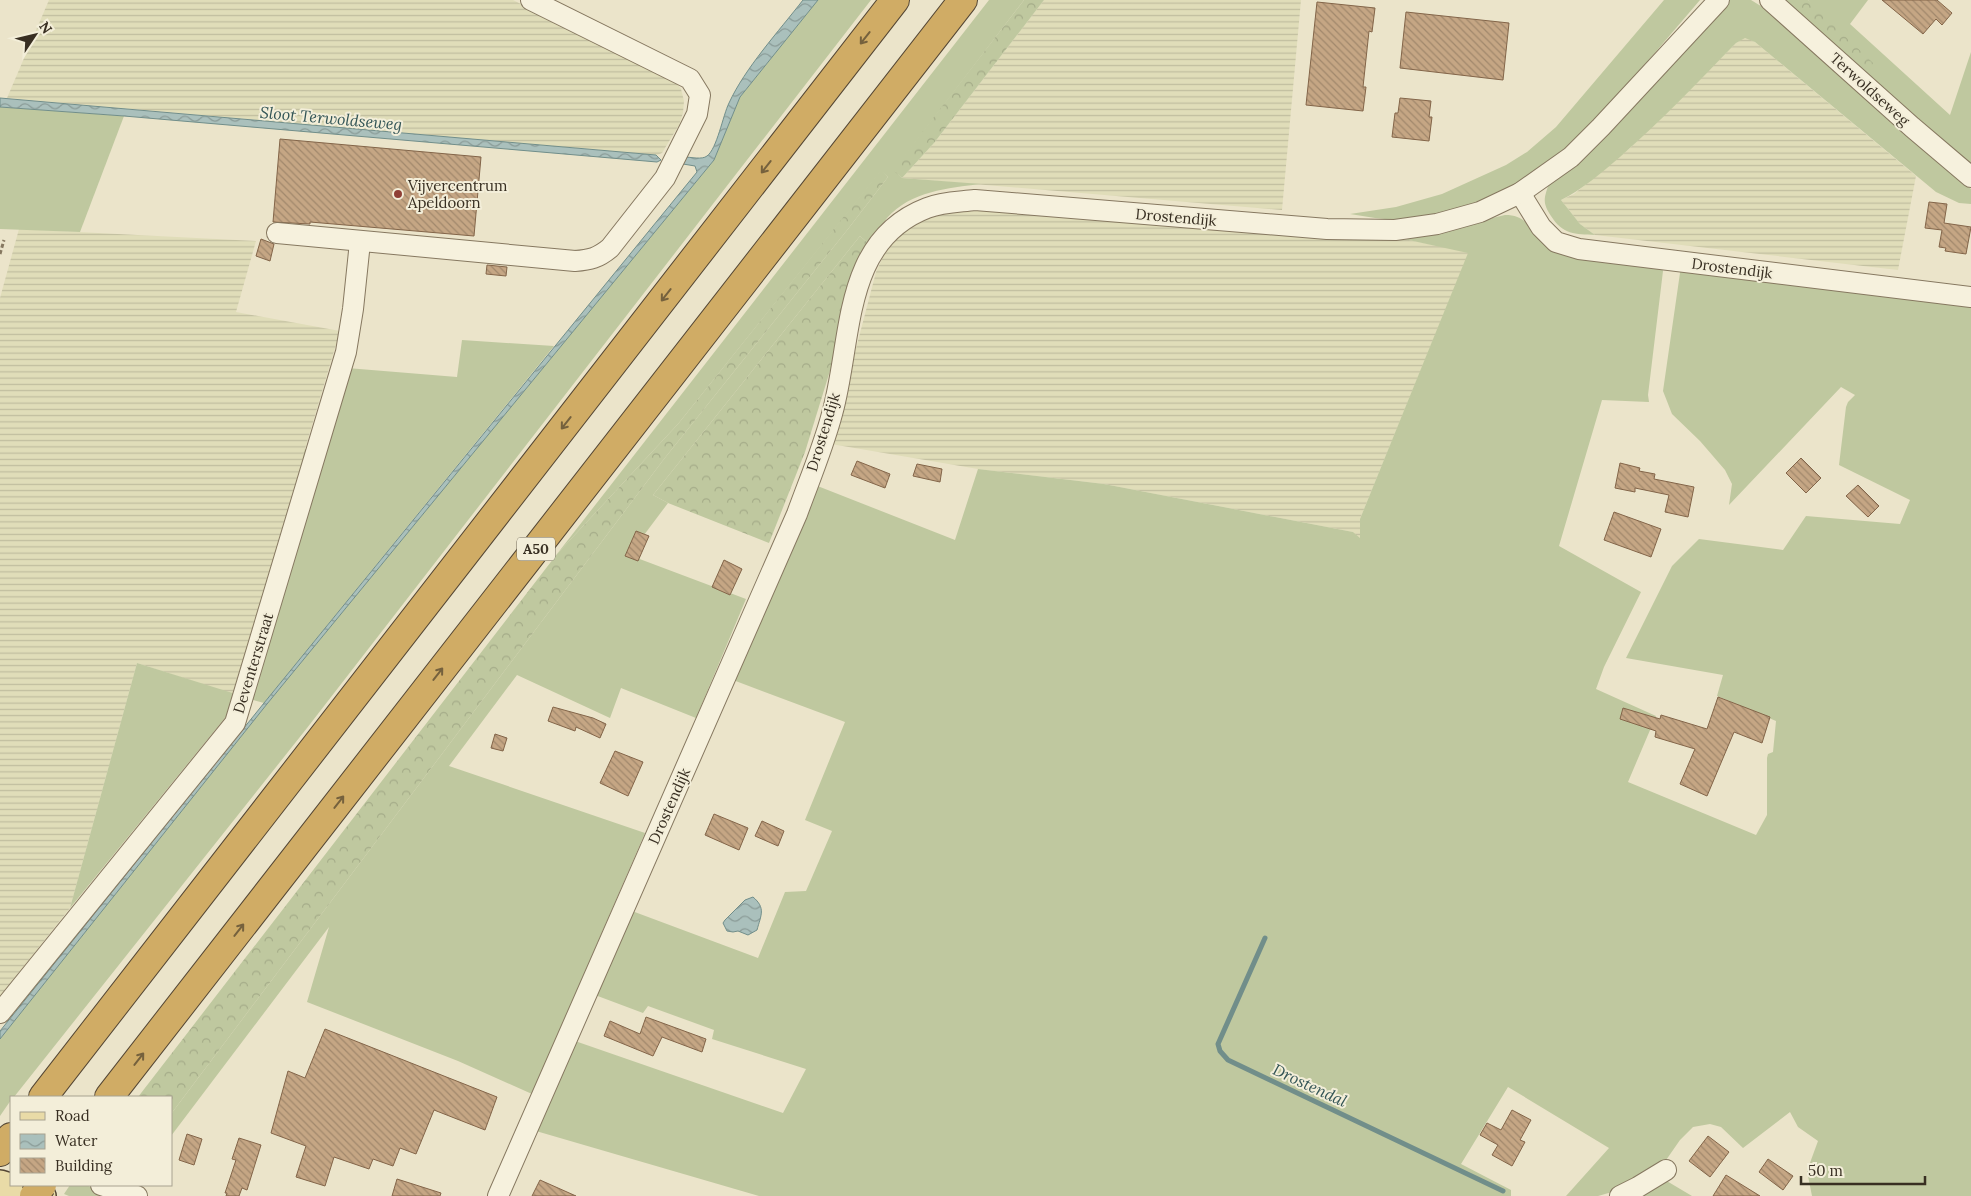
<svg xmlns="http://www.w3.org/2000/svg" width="1971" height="1196" font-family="Lora,serif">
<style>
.farmland{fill:url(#farmland-rules)}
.grass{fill:#bfc89f}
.forest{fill:url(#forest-crowns)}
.water{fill:url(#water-waves);stroke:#718e8a}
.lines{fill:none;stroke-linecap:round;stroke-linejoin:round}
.stream{stroke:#718e8a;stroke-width:5}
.building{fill:url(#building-back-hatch);stroke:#836549}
.minor-casing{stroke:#867860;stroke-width:22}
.major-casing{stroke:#544634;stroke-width:28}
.highway-casing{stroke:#544634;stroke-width:30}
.path{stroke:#867860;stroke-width:3;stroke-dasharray:4 2.5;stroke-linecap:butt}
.minor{stroke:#f6f1dd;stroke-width:20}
.major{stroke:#e9dba7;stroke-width:25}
.highway{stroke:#d0ac65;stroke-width:28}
.highway-bridge-casing{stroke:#544634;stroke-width:30;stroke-linecap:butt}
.highway-bridge{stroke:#d0ac65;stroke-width:28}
.oneway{stroke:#75613d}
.poi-dot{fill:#8f3f36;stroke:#f3eed9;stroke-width:2}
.labels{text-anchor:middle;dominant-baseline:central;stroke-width:4;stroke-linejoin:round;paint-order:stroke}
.shield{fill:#f3eed9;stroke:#706859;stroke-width:1}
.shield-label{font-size:14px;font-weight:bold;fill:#382f22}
.street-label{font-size:15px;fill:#382f22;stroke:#f3eed9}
.poi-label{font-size:15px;fill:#382f22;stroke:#f3eed9;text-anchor:start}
.water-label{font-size:16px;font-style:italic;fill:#335556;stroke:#f3eed9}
</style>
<defs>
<pattern id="farmland-rules" width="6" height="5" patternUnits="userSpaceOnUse" patternTransform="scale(1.25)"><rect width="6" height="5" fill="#e0ddb9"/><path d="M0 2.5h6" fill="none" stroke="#c1be9f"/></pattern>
<pattern id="forest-crowns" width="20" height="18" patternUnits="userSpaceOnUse" patternTransform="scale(1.25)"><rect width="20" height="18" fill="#bfc89f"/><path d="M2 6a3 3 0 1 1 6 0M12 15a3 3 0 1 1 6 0" fill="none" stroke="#a5ac89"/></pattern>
<pattern id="water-waves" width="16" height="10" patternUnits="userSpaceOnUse" patternTransform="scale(1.25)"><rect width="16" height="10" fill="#aac0bc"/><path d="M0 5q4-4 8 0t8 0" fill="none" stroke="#8b9c98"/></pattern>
<pattern id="building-back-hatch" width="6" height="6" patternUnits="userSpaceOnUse" patternTransform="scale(1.25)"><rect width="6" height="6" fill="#c5a684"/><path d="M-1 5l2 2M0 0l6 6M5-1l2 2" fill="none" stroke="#a1886c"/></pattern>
</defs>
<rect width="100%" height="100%" fill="#ebe4ca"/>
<g class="farmland">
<polygon points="49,0 513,0 675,81 681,89 684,101 683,113 679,125 662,153 657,155 7,98"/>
<polygon points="1044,0 1301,0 1282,210 902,178 934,143"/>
<polygon points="1745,37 1755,42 1916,176 1898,270 1595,235 1580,224 1561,200 1574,194 1629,149 1736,43"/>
<polygon points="963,206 1404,239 1469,252 1360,519 1360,539 1353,532 1104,484 978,469 831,444 876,272 889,244 900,228"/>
<polygon points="19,229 256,241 236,312 340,331 305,449 242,697 137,663 70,908 0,996 0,298"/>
</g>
<g class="grass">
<polygon points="818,0 871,0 307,728 14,1097 11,1097 11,1100 0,1116 0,1039 267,704 714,160 740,97"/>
<path d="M989 0H1024L894 170 902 178 981 184C948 188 911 191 887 218 881 226 875 235 869 244L860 236 653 495 668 503 629 555 746 599 696 718 621 688 610 718 517 675 449 766 645 833 532 1094 458 1061 307 1002 329 927 171 1136V1114L664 459 848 229 888 177 881 171 678 424 557 554Z"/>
<polygon points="1664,0 1700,0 1600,117 1540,171 1482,205 1405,221 1375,218 1350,214 1396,207 1442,194 1506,165 1527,152 1556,127"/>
<path d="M1725 0H1751L1764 8 1971 189V204L1959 203 1936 192 1755 42 1745 38 1736 43C1698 82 1661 121 1620 157 1601 173 1583 189 1561 200L1580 224 1595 235C1575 234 1563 235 1551 216 1542 202 1544 199 1549 183Z"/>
<polygon points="1808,0 1868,0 1850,24 1950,115 1971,52 1971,167 1871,81"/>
<polygon points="0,107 124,116 80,232 0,229"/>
<path d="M1505 215C1523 215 1528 224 1539 237L1660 264 1663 271 1648 395 1649 402 1602 400 1559 546 1641 592 1604 667 1596 689 1656 716 1628 782 1756 835 1767 815V758L1768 754 1773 752 1776 721 1717 696 1723 675 1626 658 1672 566 1699 539 1783 550 1806 516 1900 524 1910 500 1839 465 1846 407 1848 402 1855 395 1841 387 1729 505 1732 484 1725 470 1700 441 1672 414 1663 391 1681 266 1971 301V1196H1812L1807 1171 1818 1141 1798 1127 1790 1112 1743 1148 1721 1127 1710 1124 1693 1127 1680 1140 1664 1163 1619 1190 1598 1196H1566L1609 1148 1508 1087 1461 1164 1511 1190V1196H759L536 1131 575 1041 783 1113 806 1069 712 1039 714 1030 648 1006 643 1013 595 995 632 911 758 958 785 892 806 891 832 831 805 820 845 722 733 680 815 485 955 540 978 469 1104 484 1353 532 1360 538V519L1468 253 1404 239Z"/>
<polygon points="462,340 554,346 264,703 242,697 70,908 137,663 242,696 305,449 320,453 347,368 457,377"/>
<polygon points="1665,1180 1692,1196 1629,1196"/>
<polygon points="70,1185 85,1185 122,1196 69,1196 64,1194"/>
</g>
<g class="forest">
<polygon points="1024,0 1044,0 934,143 902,178 893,170"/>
<polygon points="1782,0 1808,0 1873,63 1871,81"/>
<polygon points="881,170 888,177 848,229 664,459 171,1114 171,1097 138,1097 557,554 678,424"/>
<polygon points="860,236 869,244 805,452 769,543 668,503 653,495"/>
</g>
<g class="water">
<path d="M803 0H818L740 97 714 160 267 704 0 1039V1031L264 703 697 172 695 166 683 164 681 162 684 157C691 157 702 160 707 156 717 149 723 115 729 103 745 68 779 31 803 0Z"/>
<polygon points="0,98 656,155 661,160 657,162 124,116 0,107"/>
<path d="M753 897C766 908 761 915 757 930L748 935 738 931 733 932 727 931 723 923 725 920 745 900Z"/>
</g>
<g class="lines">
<polyline class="stream" points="1265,938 1218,1044 1220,1051 1228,1060 1503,1191"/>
</g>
<g class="building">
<polygon points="1882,0 1937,0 1952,13 1942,25 1936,19 1923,34"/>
<polygon points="1317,2 1375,8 1372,32 1369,31 1363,87 1366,87 1363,111 1306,105"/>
<polygon points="1406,12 1509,23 1503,80 1400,68"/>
<polygon points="1400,98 1431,101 1429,117 1432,117 1429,141 1392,137 1395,113 1398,113"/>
<polygon points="280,139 481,157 474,236 310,222 310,224 273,222"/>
<polygon points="1929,202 1947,204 1944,223 1971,227 1966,254 1945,251 1946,248 1939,247 1942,230 1925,228"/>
<polygon points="261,239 274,244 270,261 256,256"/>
<polygon points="487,265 507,267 506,276 486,274"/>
<polygon points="1801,458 1821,478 1806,493 1786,473"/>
<polygon points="857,461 890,474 885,488 851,475"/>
<polygon points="1620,463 1640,468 1639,471 1655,474 1654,479 1694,487 1688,517 1665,512 1669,495 1635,488 1635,492 1615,488"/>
<polygon points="917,464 942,469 940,482 913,476"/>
<polygon points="1858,485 1879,506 1868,517 1846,496"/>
<polygon points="1614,512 1661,529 1651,557 1604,540"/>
<polygon points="636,531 649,536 638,561 625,556"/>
<polygon points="724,560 742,569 730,595 712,587"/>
<polygon points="1718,697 1770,717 1762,743 1734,732 1707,796 1680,784 1695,749 1655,737 1656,731 1620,719 1623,708 1660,719 1661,715 1707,729"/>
<polygon points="553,707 593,718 606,724 600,738 576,727 575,731 548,721"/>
<polygon points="495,734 507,738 503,751 491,748"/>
<polygon points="615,751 643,762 628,796 600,783"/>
<polygon points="714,814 748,828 739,850 705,835"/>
<polygon points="762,821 784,831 778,846 755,836"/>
<polygon points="646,1017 706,1039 702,1052 662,1037 653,1056 604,1036 610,1021 640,1034"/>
<polygon points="325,1029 497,1097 485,1130 434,1110 416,1154 400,1148 393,1166 373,1159 369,1169 334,1157 325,1186 296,1177 306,1146 271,1133 288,1071 305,1078"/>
<polygon points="1512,1110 1531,1120 1520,1140 1525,1142 1512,1166 1492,1155 1498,1145 1480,1135 1487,1123 1501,1130"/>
<polygon points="187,1134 202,1139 194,1165 179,1160"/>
<polygon points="1708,1136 1729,1152 1710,1177 1689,1161"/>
<polygon points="239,1138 261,1145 247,1190 242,1188 239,1196 226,1196 227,1193 225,1193 236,1160 232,1159"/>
<polygon points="1768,1159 1793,1176 1783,1190 1759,1172"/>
<polygon points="1726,1175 1760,1196 1713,1196"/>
<polygon points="397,1179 441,1193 440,1196 392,1196"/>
<polygon points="540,1180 576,1196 532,1196"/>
</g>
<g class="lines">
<defs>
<g id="minor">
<polyline points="1770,0 1912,127 1971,177"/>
<polyline points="1520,193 1541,227 1556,242 1579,249 1971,297"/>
<path d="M277 233 575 261C590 260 598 258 610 248L665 178 697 114 700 95 690 79 531 0"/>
<polyline points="0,1013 235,723 346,352 353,309 360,242"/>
<polyline points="101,1185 137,1196"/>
<path d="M498 1196 797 514C809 481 823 448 832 414 853 340 841 241 927 208 942 202 959 202 975 200L1327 229 1395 230 1437 224 1480 212 1520 193 1571 157 1601 127 1719 0"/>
<polyline points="1620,1196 1638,1187 1666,1170"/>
</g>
<polyline id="major" points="0,1183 43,1196"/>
<g id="highway">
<polyline points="43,1097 895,0"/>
<polyline points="109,1097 963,0"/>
<polyline points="0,1152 11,1137"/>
</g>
</defs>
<use href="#minor" class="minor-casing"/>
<use href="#major" class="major-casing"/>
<use href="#highway" class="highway-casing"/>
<polyline class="path" points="0,254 4,240"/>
<use href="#minor" class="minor"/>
<use href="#major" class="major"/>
<use href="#highway" class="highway"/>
<defs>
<polyline id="highway-bridge" points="34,1196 42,1185"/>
</defs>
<use href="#highway-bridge" class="highway-bridge-casing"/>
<use href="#highway-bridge" class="highway-bridge"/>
</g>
<defs><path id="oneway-shaft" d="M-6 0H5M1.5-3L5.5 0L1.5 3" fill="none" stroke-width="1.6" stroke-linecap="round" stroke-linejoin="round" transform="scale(1.25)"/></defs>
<g class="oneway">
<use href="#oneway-shaft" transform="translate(865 38) rotate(128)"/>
<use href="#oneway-shaft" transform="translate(766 167) rotate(128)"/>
<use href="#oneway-shaft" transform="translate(666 295) rotate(128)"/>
<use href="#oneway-shaft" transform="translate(566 423) rotate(128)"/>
<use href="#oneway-shaft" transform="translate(438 674) rotate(-52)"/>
<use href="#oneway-shaft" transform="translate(339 802) rotate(-52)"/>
<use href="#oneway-shaft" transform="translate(239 930) rotate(-52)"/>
<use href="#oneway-shaft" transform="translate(139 1059) rotate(-52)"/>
</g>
<circle class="poi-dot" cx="398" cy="194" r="5"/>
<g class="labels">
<rect class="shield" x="517" y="537.5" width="38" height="23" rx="4"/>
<g class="shield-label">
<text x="536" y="549">A50</text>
</g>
<g class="street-label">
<text transform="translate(1870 89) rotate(42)">Terwoldseweg</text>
<text transform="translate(1176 217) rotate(5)">Drostendijk</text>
<text transform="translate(1732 268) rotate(7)">Drostendijk</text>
<text transform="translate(823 432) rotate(-73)">Drostendijk</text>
<text transform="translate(253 663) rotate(-73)">Deventerstraat</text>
<text transform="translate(669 806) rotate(-66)">Drostendijk</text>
</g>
<g class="poi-label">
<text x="408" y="185">Vijvercentrum<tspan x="408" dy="17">Apeldoorn</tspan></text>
</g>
<g class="water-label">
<text transform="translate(331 118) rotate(5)">Sloot Terwoldseweg</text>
<text transform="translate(1310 1085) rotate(25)">Drostendal</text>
</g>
</g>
<rect x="10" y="1096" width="162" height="90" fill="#f3eed9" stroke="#a8a290"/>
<rect x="20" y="1112" width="25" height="8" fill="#e9dba7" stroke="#a8a290"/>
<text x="55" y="1121" font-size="15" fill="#382f22">Road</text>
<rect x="20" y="1134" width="25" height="15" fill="url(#water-waves)" stroke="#a8a290"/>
<text x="55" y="1146" font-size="15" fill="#382f22">Water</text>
<rect x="20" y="1158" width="25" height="15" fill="url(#building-back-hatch)" stroke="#a8a290"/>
<text x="55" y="1171" font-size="15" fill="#382f22">Building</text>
<g transform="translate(35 35) rotate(55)" stroke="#f3eed9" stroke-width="4" paint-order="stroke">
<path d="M0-4L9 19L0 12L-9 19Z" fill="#382f22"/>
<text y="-8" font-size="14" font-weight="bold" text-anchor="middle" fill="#382f22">N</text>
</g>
<path d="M1801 1176v8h124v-8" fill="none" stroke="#382f22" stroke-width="2.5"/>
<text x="1808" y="1176" font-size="15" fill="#382f22" stroke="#f3eed9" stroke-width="4" paint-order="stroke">50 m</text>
</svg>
